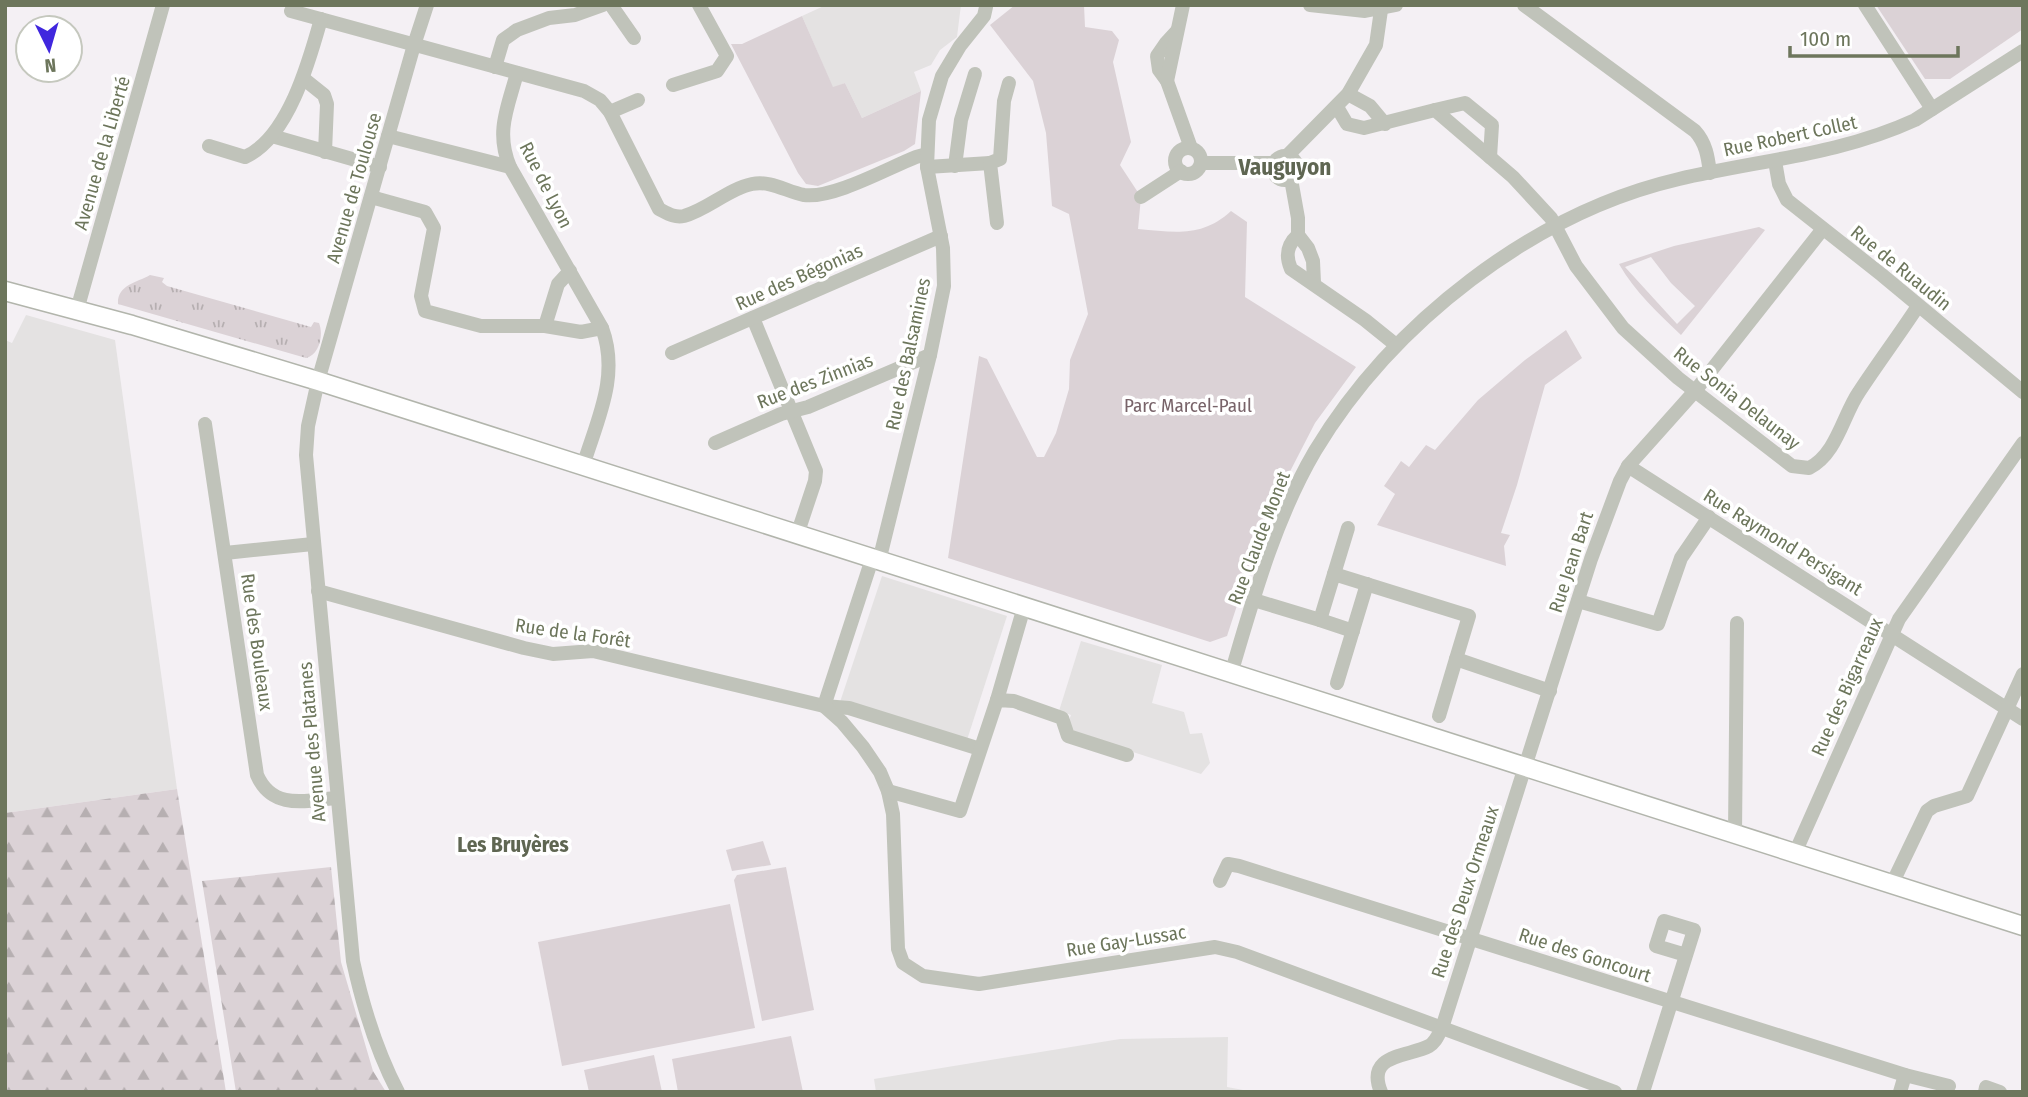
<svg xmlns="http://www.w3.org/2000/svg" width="2028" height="1097" font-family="'Fira Sans Condensed',sans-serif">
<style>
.built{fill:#e4e2e2}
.grass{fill:url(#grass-tufts)}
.forest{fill:url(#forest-firs)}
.park{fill:#dbd2d6;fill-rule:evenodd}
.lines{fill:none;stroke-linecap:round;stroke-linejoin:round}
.major-casing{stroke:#b2b5ac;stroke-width:21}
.minor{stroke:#c0c3ba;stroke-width:14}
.major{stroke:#fff;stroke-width:18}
.labels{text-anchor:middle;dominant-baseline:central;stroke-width:7;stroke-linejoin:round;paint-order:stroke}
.street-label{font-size:19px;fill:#6d765c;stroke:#fff}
.park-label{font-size:19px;fill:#786369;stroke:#fff}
.neighbourhood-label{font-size:21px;font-weight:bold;fill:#5f6652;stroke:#fff}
.quarter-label{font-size:23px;font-weight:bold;fill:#5f6652;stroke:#fff}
</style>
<defs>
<pattern id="grass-tufts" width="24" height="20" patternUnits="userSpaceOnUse" patternTransform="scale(1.75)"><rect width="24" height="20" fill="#dbd2d6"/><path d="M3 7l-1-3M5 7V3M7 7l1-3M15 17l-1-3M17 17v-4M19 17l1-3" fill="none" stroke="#b6afb1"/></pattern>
<pattern id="forest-firs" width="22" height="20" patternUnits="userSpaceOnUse" patternTransform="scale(1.75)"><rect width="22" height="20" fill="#dbd2d6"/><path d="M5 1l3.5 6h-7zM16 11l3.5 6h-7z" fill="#b6afb1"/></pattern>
</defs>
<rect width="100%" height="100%" fill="#f4f0f4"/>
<g class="built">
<polygon points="826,5 961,5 957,37 940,50 931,65 914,72 921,91 862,118 845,83 833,88 802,16"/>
<polygon points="26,315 115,340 177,789 5,813 5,340 12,343"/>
<polygon points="882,576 1007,616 966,743 840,702"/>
<polygon points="1081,641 1162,665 1152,703 1184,712 1190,734 1202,733 1210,763 1201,774 1071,732 1067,726 1071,715 1059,711"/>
<polygon points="1228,1037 1227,1087 1254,1092 876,1092 874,1079 1120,1039"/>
</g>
<path class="grass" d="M150 275 164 278 162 282 167 286 311 327 314 322 319 323C324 335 319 355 306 358L118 304C117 285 136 283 150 275Z"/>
<g class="forest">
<polygon points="177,789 226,1092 5,1092 5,813"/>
<polygon points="331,867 341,962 373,1071 386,1092 236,1092 202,881"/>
</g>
<g class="park">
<path d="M1015 5H1084L1085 27 1112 31 1119 40 1113 62 1131 142 1120 165 1141 197 1138 229C1174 232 1202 238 1231 211L1247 222 1245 297 1356 367 1315 423 1265 520 1227 636 1210 642 948 558 979 356 987 359 1037 457H1044L1056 433 1069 389 1070 360 1088 314 1069 214 1052 206 1046 133 1033 81 990 25Z"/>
<polygon points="1876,5 2023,5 2023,29 1950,79 1925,79"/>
<polygon points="802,16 833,87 845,83 862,118 921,91 915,144 904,151 818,186 806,184 798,173 731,44 742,44"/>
<path d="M1759 227 1765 230 1681 335C1658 313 1635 292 1619 264L1674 246ZM1651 257 1671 283 1695 306 1677 324 1625 267Z"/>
<polygon points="1566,330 1582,358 1545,385 1517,485 1501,533 1510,535 1504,546 1506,566 1377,525 1395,494 1384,486 1401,461 1409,467 1426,445 1435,450 1478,400 1525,360"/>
<polygon points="763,841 771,865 732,871 726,850"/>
<polygon points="786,867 814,1010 762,1021 734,880 737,875"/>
<polygon points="730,904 755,1028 562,1066 538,942"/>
<polygon points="791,1036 803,1092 678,1092 672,1059"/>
<polygon points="654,1055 662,1092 589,1092 584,1070"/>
</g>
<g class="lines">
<defs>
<polyline id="major" points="5,291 132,325 318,381 2023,926"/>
</defs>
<use href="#major" class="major-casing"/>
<g class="minor">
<polyline points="611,5 634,38"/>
<polyline points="1310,5 1365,11 1396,5"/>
<path d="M1524 5 1695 131C1706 143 1708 157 1710 173"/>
<polyline points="1865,5 1932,109"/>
<path d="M291 11 584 91 600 100 610 112 659 209C667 213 674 218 684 216 707 210 728 189 752 184 771 180 787 192 804 195 833 199 888 168 916 157L927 154"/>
<polyline points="1177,31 1166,43 1157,56 1159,70 1167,81 1191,148"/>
<polyline points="495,67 503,40 517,30 549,18 575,15 603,5"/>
<path d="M517 73C508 107 495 132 510 167L602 328C620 376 597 420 583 466"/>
<polyline points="304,79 324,95 327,104 325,152"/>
<polyline points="1167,81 1183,5"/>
<polyline points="673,85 717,71 727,56 699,5"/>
<polyline points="1348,94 1370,106 1385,124"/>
<path d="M1337 107 1347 124 1364 128 1435 110 1513 177 1551 218 1576 266 1623 328 1678 378 1792 466 1809 468C1837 454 1843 415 1859 392 1878 363 1899 335 1918 306"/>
<polyline points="1435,110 1465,103 1492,125 1490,157"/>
<polyline points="610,112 638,100"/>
<polyline points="272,136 380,167"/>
<polyline points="388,136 510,167"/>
<path d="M209 146 245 157C288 138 309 62 321 19"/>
<circle cx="1188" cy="161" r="13"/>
<circle cx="1285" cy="168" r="12"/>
<polyline points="1287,156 1348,94 1376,45 1381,10"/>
<polyline points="1775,161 1779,184 1787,200 1882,275 2023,392"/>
<polyline points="1201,163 1274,163"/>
<polyline points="955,166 961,120 975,74"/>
<polyline points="927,167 990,163"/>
<polyline points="1291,179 1298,218 1298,235 1308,248 1313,261 1314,283"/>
<polyline points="371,197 425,212 434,228 421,296 425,311 481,326 545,326 581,332 602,328"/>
<polyline points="1141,197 1181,171"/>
<polyline points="997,223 990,163 1000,159 1004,101 1009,83"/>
<path d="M1298 235C1287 245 1285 255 1291 269L1365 320 1396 345"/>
<polyline points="77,310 163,5"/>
<polyline points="753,318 816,471 815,481 797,535"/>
<polyline points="545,326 558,284 570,271"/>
<polyline points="672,353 941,236"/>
<path d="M205 424 257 775C272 810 305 801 336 798"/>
<polyline points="715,443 781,414 808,407 930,355"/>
<polyline points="1628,466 2023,719"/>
<polyline points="225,553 313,544"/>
<polyline points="879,561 930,355 944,286 943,248 927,167 929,120 942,76 960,46 984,16 986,7"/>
<polyline points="1334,574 1348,528"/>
<polyline points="318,591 524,648 553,654 593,651 824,706 849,708 980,749"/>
<polyline points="1254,600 1320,620 1334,574 1469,616 1456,659 1550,691"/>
<polyline points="1578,601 1658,624 1681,558 1709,517"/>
<polyline points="1320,620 1353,631"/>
<path d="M1231 674C1253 599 1275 519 1315 451 1392 323 1533 213 1679 179 1759 160 1839 155 1915 120L2023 51"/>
<polyline points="1337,683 1367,584"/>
<polyline points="997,700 1024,607"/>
<polyline points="824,706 842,722 863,747 880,772 888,791 893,814 898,949 903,963 923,976 979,984 1215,947 1237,952 1615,1092"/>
<polyline points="824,706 872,559"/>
<polyline points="1439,716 1456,659"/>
<polyline points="888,791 960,811 997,700 1014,701 1062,718 1068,736 1127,755"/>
<polyline points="1735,834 1737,623"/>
<polyline points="1795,853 1899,619 2023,443"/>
<polyline points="1220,881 1228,864 1239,866 1905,1075 1949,1086"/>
<polyline points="1892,884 1927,811 1934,806 1967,796 2023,674"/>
<path d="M398 1092C376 1050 363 1007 353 961L306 455 308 426 318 381 414 45 427 5"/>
<path d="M1381 1092C1365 1053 1409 1057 1429 1046 1436 1042 1438 1035 1442 1028L1591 559 1620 481 1628 466 1695 391 1822 230"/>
<polyline points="1643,1092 1694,930 1664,921 1656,946 1686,955"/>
<polyline points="1900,1092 1905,1075"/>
<polyline points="1985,1092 1986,1087 2000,1092"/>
</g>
<use href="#major" class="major"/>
</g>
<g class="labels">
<g class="street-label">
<text transform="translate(1790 136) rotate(-12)">Rue Robert Collet</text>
<text transform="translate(102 153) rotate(-74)">Avenue de la Liberté</text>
<text transform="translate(546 185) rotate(63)">Rue de Lyon</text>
<text transform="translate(354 188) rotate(-74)">Avenue de Toulouse</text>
<text transform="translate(1901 268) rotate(39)">Rue de Ruaudin</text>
<text transform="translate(799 277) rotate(-24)">Rue des Bégonias</text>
<text transform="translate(908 354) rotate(-78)">Rue des Balsamines</text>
<text transform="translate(815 381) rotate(-21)">Rue des Zinnias</text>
<text transform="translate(1737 398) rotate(38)">Rue Sonia Delaunay</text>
<text transform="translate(1259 538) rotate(-69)">Rue Claude Monet</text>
<text transform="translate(1783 542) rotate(32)">Rue Raymond Persigant</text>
<text transform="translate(1571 562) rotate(-72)">Rue Jean Bart</text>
<text transform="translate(573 633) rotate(8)">Rue de la Forêt</text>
<text transform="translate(257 642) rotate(82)">Rue des Bouleaux</text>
<text transform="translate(1847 687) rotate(-66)">Rue des Bigarreaux</text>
<text transform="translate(312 742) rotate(-95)">Avenue des Platanes</text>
<text transform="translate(1465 892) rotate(-72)">Rue des Deux Ormeaux</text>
<text transform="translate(1126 941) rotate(-9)">Rue Gay-Lussac</text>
<text transform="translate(1585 955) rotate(18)">Rue des Goncourt</text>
</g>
<g class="park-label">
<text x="1188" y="405">Parc Marcel-Paul</text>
</g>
<g class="neighbourhood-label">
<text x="513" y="845">Les Bruyères</text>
</g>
<g class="quarter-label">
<text x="1285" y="167">Vauguyon</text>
</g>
</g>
<rect width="2028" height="1097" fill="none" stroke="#6d765c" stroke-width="14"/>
<g transform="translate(49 49) rotate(175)"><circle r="33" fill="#ffffff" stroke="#c5c8be" stroke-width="2"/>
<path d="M0-5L12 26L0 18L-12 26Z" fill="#4027de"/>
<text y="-10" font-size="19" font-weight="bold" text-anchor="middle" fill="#6d765c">N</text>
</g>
<path d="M1790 46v10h168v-10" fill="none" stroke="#6d765c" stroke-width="3.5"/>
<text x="1800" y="46" font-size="21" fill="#6d765c" stroke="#ffffff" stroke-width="5" paint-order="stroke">100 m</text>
</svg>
